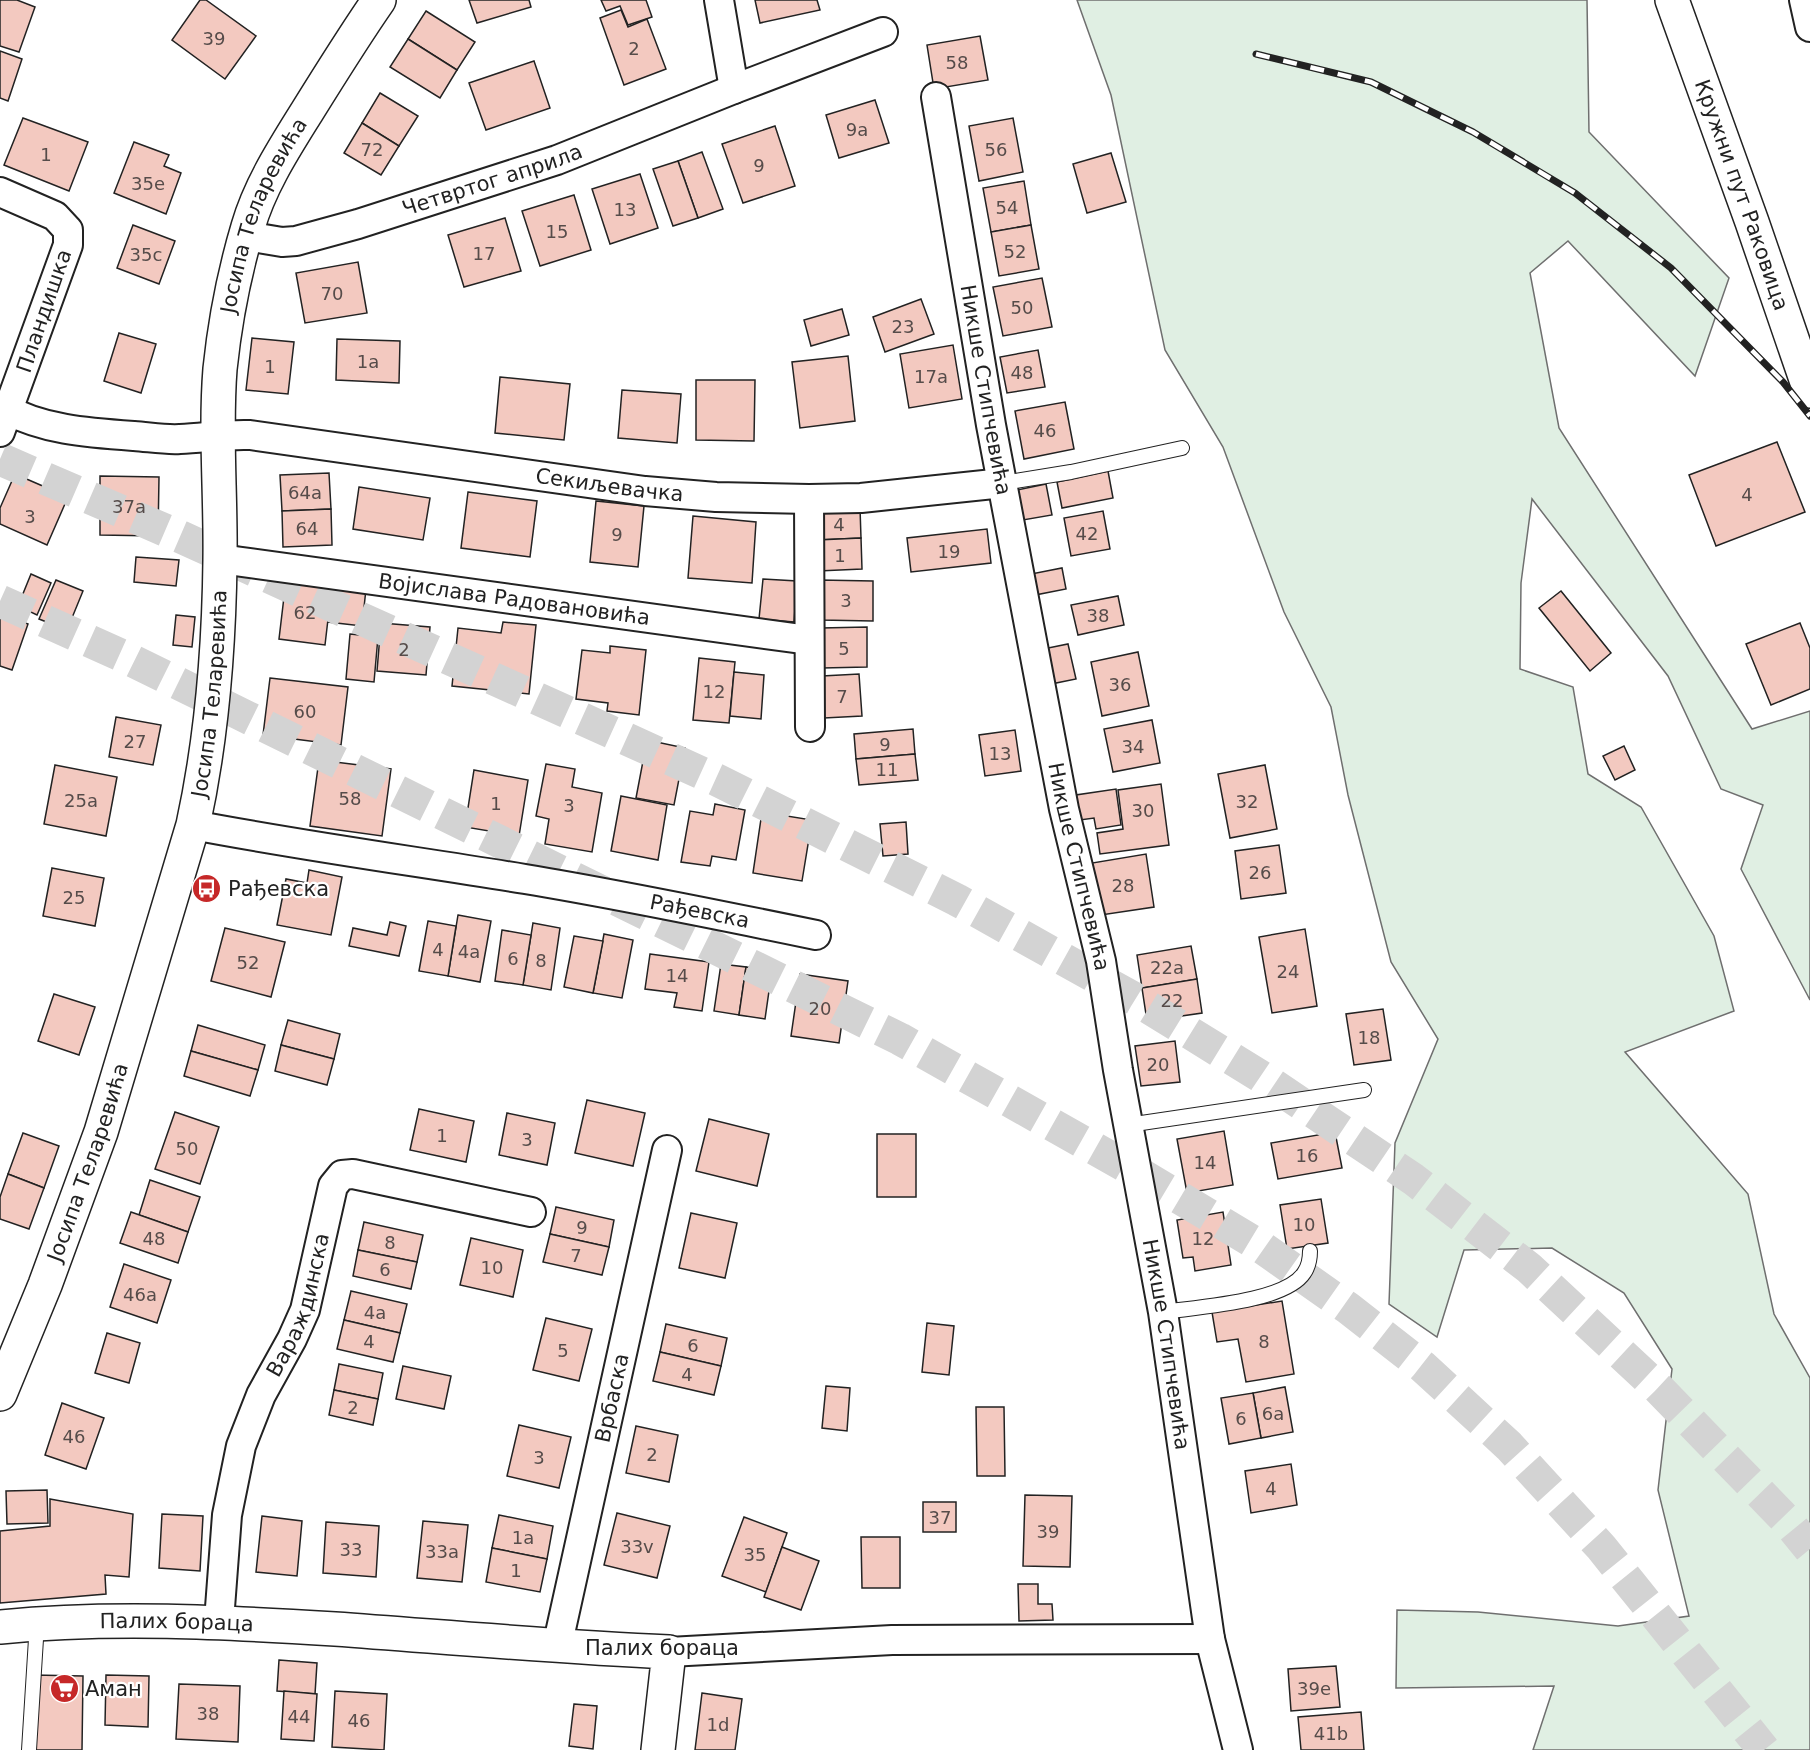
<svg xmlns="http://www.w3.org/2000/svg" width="1810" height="1750" font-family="'DejaVu Sans',sans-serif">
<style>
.green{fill:#e0efe3;stroke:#6f6f6f;stroke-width:1.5}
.building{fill:#f3c9c0;stroke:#222;stroke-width:1.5}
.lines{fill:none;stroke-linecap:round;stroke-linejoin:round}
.motorway-tunnel{stroke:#d3d3d3;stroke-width:33;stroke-dasharray:33 16;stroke-linecap:butt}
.service-casing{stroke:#222;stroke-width:16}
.minor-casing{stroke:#222;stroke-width:32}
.tertiary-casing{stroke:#222;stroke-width:36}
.secondary-casing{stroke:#222;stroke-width:36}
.service{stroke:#fff;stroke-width:14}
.minor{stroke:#fff;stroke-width:28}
.tertiary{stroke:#fff;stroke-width:33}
.secondary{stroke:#fff;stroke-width:33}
.rail-casing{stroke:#222;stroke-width:7}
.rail{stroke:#fff;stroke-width:4.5;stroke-dasharray:14;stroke-linecap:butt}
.labels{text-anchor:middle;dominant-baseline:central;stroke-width:4.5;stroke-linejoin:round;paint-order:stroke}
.number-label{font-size:18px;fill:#564c4a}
.street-label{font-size:21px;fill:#222;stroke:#fff}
.poi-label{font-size:21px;fill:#222;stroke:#fff;text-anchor:start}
</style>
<rect width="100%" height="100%" fill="#fff"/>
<polygon class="green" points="1077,0 1587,0 1589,132 1729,278 1695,376 1568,241 1530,273 1559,428 1752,729 1810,711 1810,1000 1741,869 1763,805 1721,789 1668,676 1532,499 1521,583 1520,669 1573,687 1588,774 1641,807 1714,936 1734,1011 1625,1052 1748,1194 1774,1314 1810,1378 1810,1750 1533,1750 1554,1686 1396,1688 1397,1610 1478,1612 1618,1626 1689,1616 1658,1490 1672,1369 1624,1293 1552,1248 1464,1250 1437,1337 1389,1304 1395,1143 1438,1039 1391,962 1348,795 1331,707 1284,612 1223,447 1165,350 1111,95"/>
<g class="building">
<polygon points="0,0 17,0 35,7 19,52 0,46"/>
<polygon points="200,0 206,0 256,36 225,79 172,40"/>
<polygon points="469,0 529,0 531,7 477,23"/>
<polygon points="601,0 646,0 652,17 628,25 620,6 606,11"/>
<polygon points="755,0 817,0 820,10 760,23"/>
<polygon points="621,10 628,27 647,19 666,69 624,85 600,18"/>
<polygon points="426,11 475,42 457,70 408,39"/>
<polygon points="980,36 988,80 934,89 927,45"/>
<polygon points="408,39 457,70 440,98 390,67"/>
<polygon points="0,51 22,59 8,101 0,98"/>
<polygon points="534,61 550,108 486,130 469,83"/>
<polygon points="380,93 418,116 399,146 362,123"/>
<polygon points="875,100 889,143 839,158 826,115"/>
<polygon points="23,118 88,142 69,191 4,165"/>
<polygon points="1013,118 1023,172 979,181 969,126"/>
<polygon points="362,123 399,146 381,175 344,153"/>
<polygon points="775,126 795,186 743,203 722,144"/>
<polygon points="134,142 169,155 164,166 181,173 166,214 114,193"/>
<polygon points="702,152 723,209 698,218 678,161"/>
<polygon points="1111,153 1126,202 1087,213 1073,164"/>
<polygon points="678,161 698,218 673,226 653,169"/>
<polygon points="640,174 658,228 610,244 592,189"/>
<polygon points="1024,181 1031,225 991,232 983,188"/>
<polygon points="574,195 591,250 540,266 522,211"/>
<polygon points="505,218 521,271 464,287 448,235"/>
<polygon points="133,225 175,241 159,284 117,268"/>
<polygon points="1031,225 1039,269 999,276 991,232"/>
<polygon points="358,262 367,313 305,323 296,273"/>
<polygon points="1042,278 1052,327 1003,336 993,287"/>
<polygon points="921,299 934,334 885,352 873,317"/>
<polygon points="842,309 849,335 811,346 804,320"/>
<polygon points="119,333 156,344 141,393 104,381"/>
<polygon points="252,338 294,342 288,394 246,390"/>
<polygon points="337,339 400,341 399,383 336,380"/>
<polygon points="953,345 962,399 909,408 900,354"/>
<polygon points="1038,350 1045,387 1007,393 1000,357"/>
<polygon points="848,356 855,421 800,428 792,362"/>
<polygon points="500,377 570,384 564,440 495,433"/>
<polygon points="696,380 755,380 754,441 696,440"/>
<polygon points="622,390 681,394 677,443 618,438"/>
<polygon points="1065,402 1074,449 1024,459 1015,411"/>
<polygon points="1777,442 1805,512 1716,546 1689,475"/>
<polygon points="1108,471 1113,498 1062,508 1057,482"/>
<polygon points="329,473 331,509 282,511 280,475"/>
<polygon points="15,474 68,497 47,545 0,524 0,508"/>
<polygon points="100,476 159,477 158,536 100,535"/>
<polygon points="1046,484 1052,515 1023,520 1017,490"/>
<polygon points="359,487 430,498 423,540 353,529"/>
<polygon points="468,492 537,501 530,557 461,548"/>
<polygon points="596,501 644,506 638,567 590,562"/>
<polygon points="860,508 861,538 817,540 816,510"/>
<polygon points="331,509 332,545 283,547 282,511"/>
<polygon points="1103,511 1110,549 1071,556 1064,518"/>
<polygon points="693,516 756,522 752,583 688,578"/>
<polygon points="987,529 991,563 911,572 907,538"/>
<polygon points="861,538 862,569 818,571 817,540"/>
<polygon points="136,557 179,560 176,586 134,582"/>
<polygon points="1062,568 1066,589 1035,595 1031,574"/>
<polygon points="31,574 51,583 37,615 18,606"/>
<polygon points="763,579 797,581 794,622 759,619"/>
<polygon points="56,580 83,591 67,630 39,619"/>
<polygon points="286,580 332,585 325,645 279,639"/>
<polygon points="819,580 873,581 873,621 820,620"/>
<polygon points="332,585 366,589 362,626 328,622"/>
<polygon points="1561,591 1611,653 1590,671 1539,608"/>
<polygon points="1118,596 1124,625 1078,635 1071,605"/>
<polygon points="0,614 28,624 12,670 0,666"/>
<polygon points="176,615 195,617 192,647 173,645"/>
<polygon points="503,622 536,625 529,694 452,686 458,628 501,633"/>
<polygon points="381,623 430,627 426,675 377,671"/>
<polygon points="1800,623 1810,648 1810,689 1771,705 1746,644"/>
<polygon points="867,627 867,667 822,668 821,628"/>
<polygon points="350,634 378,637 374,682 346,679"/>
<polygon points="1068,644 1076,679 1051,684 1043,649"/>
<polygon points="610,646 646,650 639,715 607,711 608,703 576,699 582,650 610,653"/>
<polygon points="1138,652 1149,706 1102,716 1091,662"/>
<polygon points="699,658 735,662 729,723 693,720"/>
<polygon points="734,672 764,675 761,719 730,716"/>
<polygon points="859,674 862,716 824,718 822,676"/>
<polygon points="270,678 348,687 341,745 263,735"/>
<polygon points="116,717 161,725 153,765 109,757"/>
<polygon points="1152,720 1160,763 1113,772 1104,729"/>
<polygon points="913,729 915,754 856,759 854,734"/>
<polygon points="1015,730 1021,771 985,776 979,735"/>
<polygon points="647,740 685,748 674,805 636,798"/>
<polygon points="1624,746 1635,770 1615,780 1603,756"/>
<polygon points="915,754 918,780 859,785 856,759"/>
<polygon points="319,760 391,769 382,836 310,826"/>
<polygon points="546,764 575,769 572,787 602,793 592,852 545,844 549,819 536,816"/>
<polygon points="55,765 117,777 106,836 44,824"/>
<polygon points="1265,765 1277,829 1230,838 1218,774"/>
<polygon points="474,770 528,780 519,836 465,827"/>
<polygon points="1161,784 1169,845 1100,854 1097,833 1123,829 1118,790"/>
<polygon points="1116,789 1121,825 1096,829 1094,818 1080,820 1076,795"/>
<polygon points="621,796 667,805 658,860 611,851"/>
<polygon points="715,804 745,810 736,860 712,856 710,866 681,862 690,811 713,815"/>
<polygon points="762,812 812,820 802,881 753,873"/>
<polygon points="906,822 908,854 883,856 880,824"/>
<polygon points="1279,845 1286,893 1241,899 1235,851"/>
<polygon points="1146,854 1154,907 1101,915 1092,863"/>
<polygon points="52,868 104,878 95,926 43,916"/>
<polygon points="309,870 342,877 331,935 277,925 286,879 307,883"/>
<polygon points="458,915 491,921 480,982 448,976"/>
<polygon points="428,921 456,926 448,976 419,971"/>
<polygon points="390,922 406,926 399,956 349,946 353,928 387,935"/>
<polygon points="533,923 560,928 551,990 523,985"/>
<polygon points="225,928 285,942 271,997 211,981"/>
<polygon points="1305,929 1317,1006 1272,1013 1259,937"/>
<polygon points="502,930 531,935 523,985 495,981"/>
<polygon points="604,934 633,940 622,998 593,993"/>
<polygon points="574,936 603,941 593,993 564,987"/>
<polygon points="1191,946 1197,979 1142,988 1137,955"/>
<polygon points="650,954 709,962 702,1011 674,1007 677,993 645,989"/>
<polygon points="721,964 746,967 739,1015 714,1011"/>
<polygon points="746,967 772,970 765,1019 739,1015"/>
<polygon points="800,974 848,981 839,1043 791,1036"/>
<polygon points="1197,979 1202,1013 1147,1021 1142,988"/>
<polygon points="54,994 95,1007 79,1055 38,1041"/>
<polygon points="1383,1009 1391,1060 1354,1065 1346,1014"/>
<polygon points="288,1020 340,1034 334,1059 281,1045"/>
<polygon points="198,1025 265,1045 258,1070 191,1051"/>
<polygon points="1175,1041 1180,1082 1141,1086 1135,1046"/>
<polygon points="281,1045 334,1059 327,1085 275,1071"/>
<polygon points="191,1051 258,1070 250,1096 184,1076"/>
<polygon points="587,1100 645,1113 633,1166 575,1153"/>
<polygon points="419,1109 474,1121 466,1162 410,1150"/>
<polygon points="175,1112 219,1127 200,1184 155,1169"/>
<polygon points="507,1113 555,1123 547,1165 499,1155"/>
<polygon points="709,1119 769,1134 757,1186 696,1171"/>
<polygon points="1224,1131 1233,1185 1187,1193 1177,1139"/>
<polygon points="1335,1132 1342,1168 1278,1179 1271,1143"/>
<polygon points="23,1133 59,1146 44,1188 8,1174"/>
<rect x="877" y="1134" width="39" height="63"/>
<polygon points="8,1174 44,1188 29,1229 0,1219 0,1197"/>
<polygon points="150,1180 200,1197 188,1232 139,1215"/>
<polygon points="1321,1199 1328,1243 1287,1249 1280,1205"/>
<polygon points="556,1207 614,1220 609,1247 550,1234"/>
<polygon points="131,1212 188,1232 178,1263 120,1243"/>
<polygon points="1223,1212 1231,1265 1195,1271 1193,1257 1183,1258 1177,1220"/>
<polygon points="691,1213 737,1223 725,1278 679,1268"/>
<polygon points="364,1222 423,1235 417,1262 358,1250"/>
<polygon points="550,1234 609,1247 602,1275 543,1262"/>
<polygon points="471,1238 523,1250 513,1297 460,1285"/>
<polygon points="358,1250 417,1262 411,1289 353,1276"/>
<polygon points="124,1264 171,1280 157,1323 110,1307"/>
<polygon points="351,1291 407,1304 400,1333 344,1320"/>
<polygon points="1282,1301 1294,1374 1246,1382 1238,1339 1217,1342 1212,1312"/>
<polygon points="546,1318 592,1329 579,1381 533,1370"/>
<polygon points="344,1320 400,1333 393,1362 337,1349"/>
<polygon points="927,1323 954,1326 949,1375 922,1372"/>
<polygon points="666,1324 727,1338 721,1366 660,1352"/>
<polygon points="107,1333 140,1343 129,1383 95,1373"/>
<polygon points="660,1352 721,1366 714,1395 653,1381"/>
<polygon points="339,1364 383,1373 378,1399 334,1390"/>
<polygon points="403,1366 451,1376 444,1409 396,1399"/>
<polygon points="826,1386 850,1388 847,1431 822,1428"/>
<polygon points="1285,1387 1293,1432 1261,1438 1253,1393"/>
<polygon points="334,1390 378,1399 373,1425 329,1415"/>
<polygon points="1253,1393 1261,1438 1229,1444 1221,1398"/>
<polygon points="62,1403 104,1418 86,1469 45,1455"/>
<polygon points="976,1407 1004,1407 1005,1476 977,1476"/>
<polygon points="519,1425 571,1437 559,1488 507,1476"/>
<polygon points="636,1426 678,1435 669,1482 626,1473"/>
<polygon points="1291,1464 1297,1505 1251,1513 1245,1471"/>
<polygon points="47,1490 48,1523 7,1524 6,1491"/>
<polygon points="1025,1495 1072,1496 1070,1567 1023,1566"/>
<polygon points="50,1499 133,1514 129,1577 105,1575 106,1594 0,1603 0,1531 50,1526"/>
<rect x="923" y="1502" width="33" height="30"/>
<polygon points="617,1513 670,1526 657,1578 604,1565"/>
<polygon points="162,1514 203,1516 200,1571 159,1568"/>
<polygon points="499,1515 553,1526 547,1559 492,1548"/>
<polygon points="262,1516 302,1521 297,1576 256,1572"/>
<polygon points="744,1517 787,1533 766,1592 722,1576"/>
<polygon points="423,1521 468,1525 462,1582 417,1578"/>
<polygon points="326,1522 379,1526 376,1577 323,1573"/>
<polygon points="861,1537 900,1537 900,1588 862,1588"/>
<polygon points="782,1547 819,1561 801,1610 764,1597"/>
<polygon points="492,1548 547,1559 540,1592 486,1582"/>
<polygon points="1018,1584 1038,1584 1038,1604 1052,1604 1053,1620 1019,1621"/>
<polygon points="279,1660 317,1663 315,1694 277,1691"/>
<polygon points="1336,1666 1340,1707 1291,1711 1288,1669"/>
<polygon points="33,1675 83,1676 82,1750 32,1750"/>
<polygon points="106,1675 149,1676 148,1727 105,1725"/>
<polygon points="179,1684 240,1686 238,1742 176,1739"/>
<polygon points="284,1691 317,1694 314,1741 281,1739"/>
<polygon points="335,1691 387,1694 384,1750 332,1747"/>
<polygon points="702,1693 742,1699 735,1750 695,1750"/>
<polygon points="574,1704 597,1706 593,1749 569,1746"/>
<polygon points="1361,1712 1364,1750 1301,1750 1298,1717"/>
</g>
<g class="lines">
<g class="motorway-tunnel">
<polyline points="0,459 181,537 717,780 957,900 1135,999 1260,1076 1413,1179 1529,1268 1658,1388 1788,1522 1810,1549"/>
<polyline points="0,601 125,657 900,1039 1145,1177 1260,1246 1348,1308 1422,1366 1509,1446 1601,1547 1764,1750"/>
</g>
<defs>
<g id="service">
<polyline points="1003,483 1071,472 1182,448"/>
<polyline points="1128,1125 1364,1090"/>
<path d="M1163 1312C1197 1307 1285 1302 1304 1273 1309 1266 1310 1259 1310 1251"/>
<polyline points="29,1750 37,1623"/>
</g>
<g id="minor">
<polyline points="719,0 734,89"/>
<polyline points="1804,0 1810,27"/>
<path id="s1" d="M936 97 991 425 1064 809 1101 961 1118 1070 1163 1312 1210 1639 1238 1750"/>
<polyline points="0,192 55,216 68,230 68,245 0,432"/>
<path id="s2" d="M246 236 282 242 296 241 358 224 557 160 734 89 883 32"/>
<path id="s3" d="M0 406C41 430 88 433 134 436 149 437 165 440 180 439 204 438 226 434 250 435L645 491 716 497 809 499 861 498 1003 483"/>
<polyline points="809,499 810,727"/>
<path id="s4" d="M220 559 809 640"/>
<path id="s5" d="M193 825C303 846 414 861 525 879 622 895 719 915 816 935"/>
<path id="s6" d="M219 1621 227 1515 241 1446 261 1395 292 1339 305 1310 333 1186 342 1175 353 1174 531 1212"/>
<path id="s7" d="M557 1647 667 1150"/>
<polyline points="669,1652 892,1640 1210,1639"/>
</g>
<g id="tertiary">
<polyline points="1809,0 1810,1"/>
<path id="s8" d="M0 1394 45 1285 101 1132 193 825C212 738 219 649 220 560 221 496 215 432 220 369 225 321 234 274 248 227 260 185 285 147 308 110 331 73 354 36 379 0"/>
<path id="s9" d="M0 1627C111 1616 223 1622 335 1629 446 1637 558 1647 669 1652L658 1750"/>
</g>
<g id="secondary">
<path id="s10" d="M1672 0 1752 222 1810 391"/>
</g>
</defs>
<use href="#service" class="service-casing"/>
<use href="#minor" class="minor-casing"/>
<use href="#tertiary" class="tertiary-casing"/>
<use href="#secondary" class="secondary-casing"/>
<use href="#service" class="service"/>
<use href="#minor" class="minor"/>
<use href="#tertiary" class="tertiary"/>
<use href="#secondary" class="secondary"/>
<defs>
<polyline id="rail" points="1256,54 1371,82 1473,132 1575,193 1671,268 1783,382 1810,416"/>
</defs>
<use href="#rail" class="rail-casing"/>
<use href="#rail" class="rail"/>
</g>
<defs>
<symbol id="bus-disc" viewBox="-11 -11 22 22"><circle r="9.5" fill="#c62828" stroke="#fff"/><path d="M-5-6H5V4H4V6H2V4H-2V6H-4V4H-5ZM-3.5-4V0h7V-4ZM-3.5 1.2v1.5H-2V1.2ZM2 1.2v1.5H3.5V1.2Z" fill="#fff"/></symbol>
<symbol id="supermarket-disc" viewBox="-11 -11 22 22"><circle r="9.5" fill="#c62828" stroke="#fff"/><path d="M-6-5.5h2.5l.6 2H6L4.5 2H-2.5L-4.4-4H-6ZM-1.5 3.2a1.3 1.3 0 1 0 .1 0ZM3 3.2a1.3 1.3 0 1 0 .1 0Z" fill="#fff"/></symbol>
</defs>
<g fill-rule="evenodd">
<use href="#bus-disc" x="190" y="872" width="33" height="33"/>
<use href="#supermarket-disc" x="48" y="1672" width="33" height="33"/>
</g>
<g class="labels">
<g class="number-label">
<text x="214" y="38">39</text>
<text x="634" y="48">2</text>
<text x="957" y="62">58</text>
<text x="857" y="129">9a</text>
<text x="372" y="149">72</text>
<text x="996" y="149">56</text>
<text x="46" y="154">1</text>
<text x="759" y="165">9</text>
<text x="148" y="183">35e</text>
<text x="1007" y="207">54</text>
<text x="625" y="209">13</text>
<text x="557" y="231">15</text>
<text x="1015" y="251">52</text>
<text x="484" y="253">17</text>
<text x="146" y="254">35c</text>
<text x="332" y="293">70</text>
<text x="1022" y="307">50</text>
<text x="903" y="326">23</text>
<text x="368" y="361">1a</text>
<text x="270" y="366">1</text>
<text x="1022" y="372">48</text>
<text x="931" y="376">17a</text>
<text x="1045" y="430">46</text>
<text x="305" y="492">64a</text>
<text x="1747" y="494">4</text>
<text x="129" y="506">37a</text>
<text x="30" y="516">3</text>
<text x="839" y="524">4</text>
<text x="307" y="528">64</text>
<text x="1087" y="533">42</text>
<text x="617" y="534">9</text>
<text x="949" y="551">19</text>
<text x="840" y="555">1</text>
<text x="846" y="600">3</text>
<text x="305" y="612">62</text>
<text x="1098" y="615">38</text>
<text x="844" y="648">5</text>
<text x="404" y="649">2</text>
<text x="1120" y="684">36</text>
<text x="714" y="691">12</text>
<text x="842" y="696">7</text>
<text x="305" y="711">60</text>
<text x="135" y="741">27</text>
<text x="885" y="744">9</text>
<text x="1133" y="746">34</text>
<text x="1000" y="753">13</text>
<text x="887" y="769">11</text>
<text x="350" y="798">58</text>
<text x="81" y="800">25a</text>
<text x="1247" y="801">32</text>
<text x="496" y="803">1</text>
<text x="569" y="805">3</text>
<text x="1143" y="810">30</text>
<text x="1260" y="872">26</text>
<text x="1123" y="885">28</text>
<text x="74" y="897">25</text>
<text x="438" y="949">4</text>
<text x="469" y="951">4a</text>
<text x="513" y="958">6</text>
<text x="541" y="960">8</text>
<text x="248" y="962">52</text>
<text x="1167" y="967">22a</text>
<text x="1288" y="971">24</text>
<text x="677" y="975">14</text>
<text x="1172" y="1000">22</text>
<text x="820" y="1008">20</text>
<text x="1369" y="1037">18</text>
<text x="1158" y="1064">20</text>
<text x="442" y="1135">1</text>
<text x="527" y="1139">3</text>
<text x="187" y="1148">50</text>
<text x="1307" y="1155">16</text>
<text x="1205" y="1162">14</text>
<text x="1304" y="1224">10</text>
<text x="582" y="1227">9</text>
<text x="154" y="1238">48</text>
<text x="1203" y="1238">12</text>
<text x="390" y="1242">8</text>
<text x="576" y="1255">7</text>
<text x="492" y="1267">10</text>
<text x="385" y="1269">6</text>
<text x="140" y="1294">46a</text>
<text x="375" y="1312">4a</text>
<text x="369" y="1341">4</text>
<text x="1264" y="1341">8</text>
<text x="693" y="1345">6</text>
<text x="563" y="1350">5</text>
<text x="687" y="1374">4</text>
<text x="353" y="1407">2</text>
<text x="1273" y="1413">6a</text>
<text x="1241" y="1418">6</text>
<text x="74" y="1436">46</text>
<text x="652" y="1454">2</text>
<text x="539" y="1457">3</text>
<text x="1271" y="1488">4</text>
<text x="940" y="1517">37</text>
<text x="1048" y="1531">39</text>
<text x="523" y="1537">1a</text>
<text x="637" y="1546">33v</text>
<text x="351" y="1549">33</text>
<text x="442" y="1551">33a</text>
<text x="755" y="1554">35</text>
<text x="516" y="1570">1</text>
<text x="1314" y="1688">39e</text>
<text x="208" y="1713">38</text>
<text x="299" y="1716">44</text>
<text x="359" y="1720">46</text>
<text x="718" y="1724">1d</text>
<text x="1331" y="1733">41b</text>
</g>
<g class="street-label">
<text stroke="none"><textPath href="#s2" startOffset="256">Четвртог априла</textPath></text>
<text stroke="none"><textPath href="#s10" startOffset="207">Кружни пут Раковица</textPath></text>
<text stroke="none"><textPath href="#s8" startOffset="1220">Јосипа Теларевића</textPath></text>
<text transform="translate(44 311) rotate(-71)">Пландишка</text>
<text stroke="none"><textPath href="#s1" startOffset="297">Никше Стипчевића</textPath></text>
<text stroke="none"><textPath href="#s3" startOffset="618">Секиљевачка</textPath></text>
<text stroke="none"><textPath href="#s4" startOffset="297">Војислава Радовановића</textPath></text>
<text stroke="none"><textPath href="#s8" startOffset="734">Јосипа Теларевића</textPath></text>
<text stroke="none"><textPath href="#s1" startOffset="783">Никше Стипчевића</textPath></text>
<text stroke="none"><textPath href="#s5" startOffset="514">Рађевска</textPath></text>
<text stroke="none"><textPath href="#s8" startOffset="248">Јосипа Теларевића</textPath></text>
<text stroke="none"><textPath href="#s6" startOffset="330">Вараждинска</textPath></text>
<text stroke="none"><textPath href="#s1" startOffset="1269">Никше Стипчевића</textPath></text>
<text stroke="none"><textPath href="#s7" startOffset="255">Врбаска</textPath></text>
<text stroke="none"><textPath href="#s9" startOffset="177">Палих бораца</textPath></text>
<text x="662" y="1648">Палих бораца</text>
</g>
<g class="poi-label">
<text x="228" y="889">Рађевска</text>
<text x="85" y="1689">Аман</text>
</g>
</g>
</svg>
